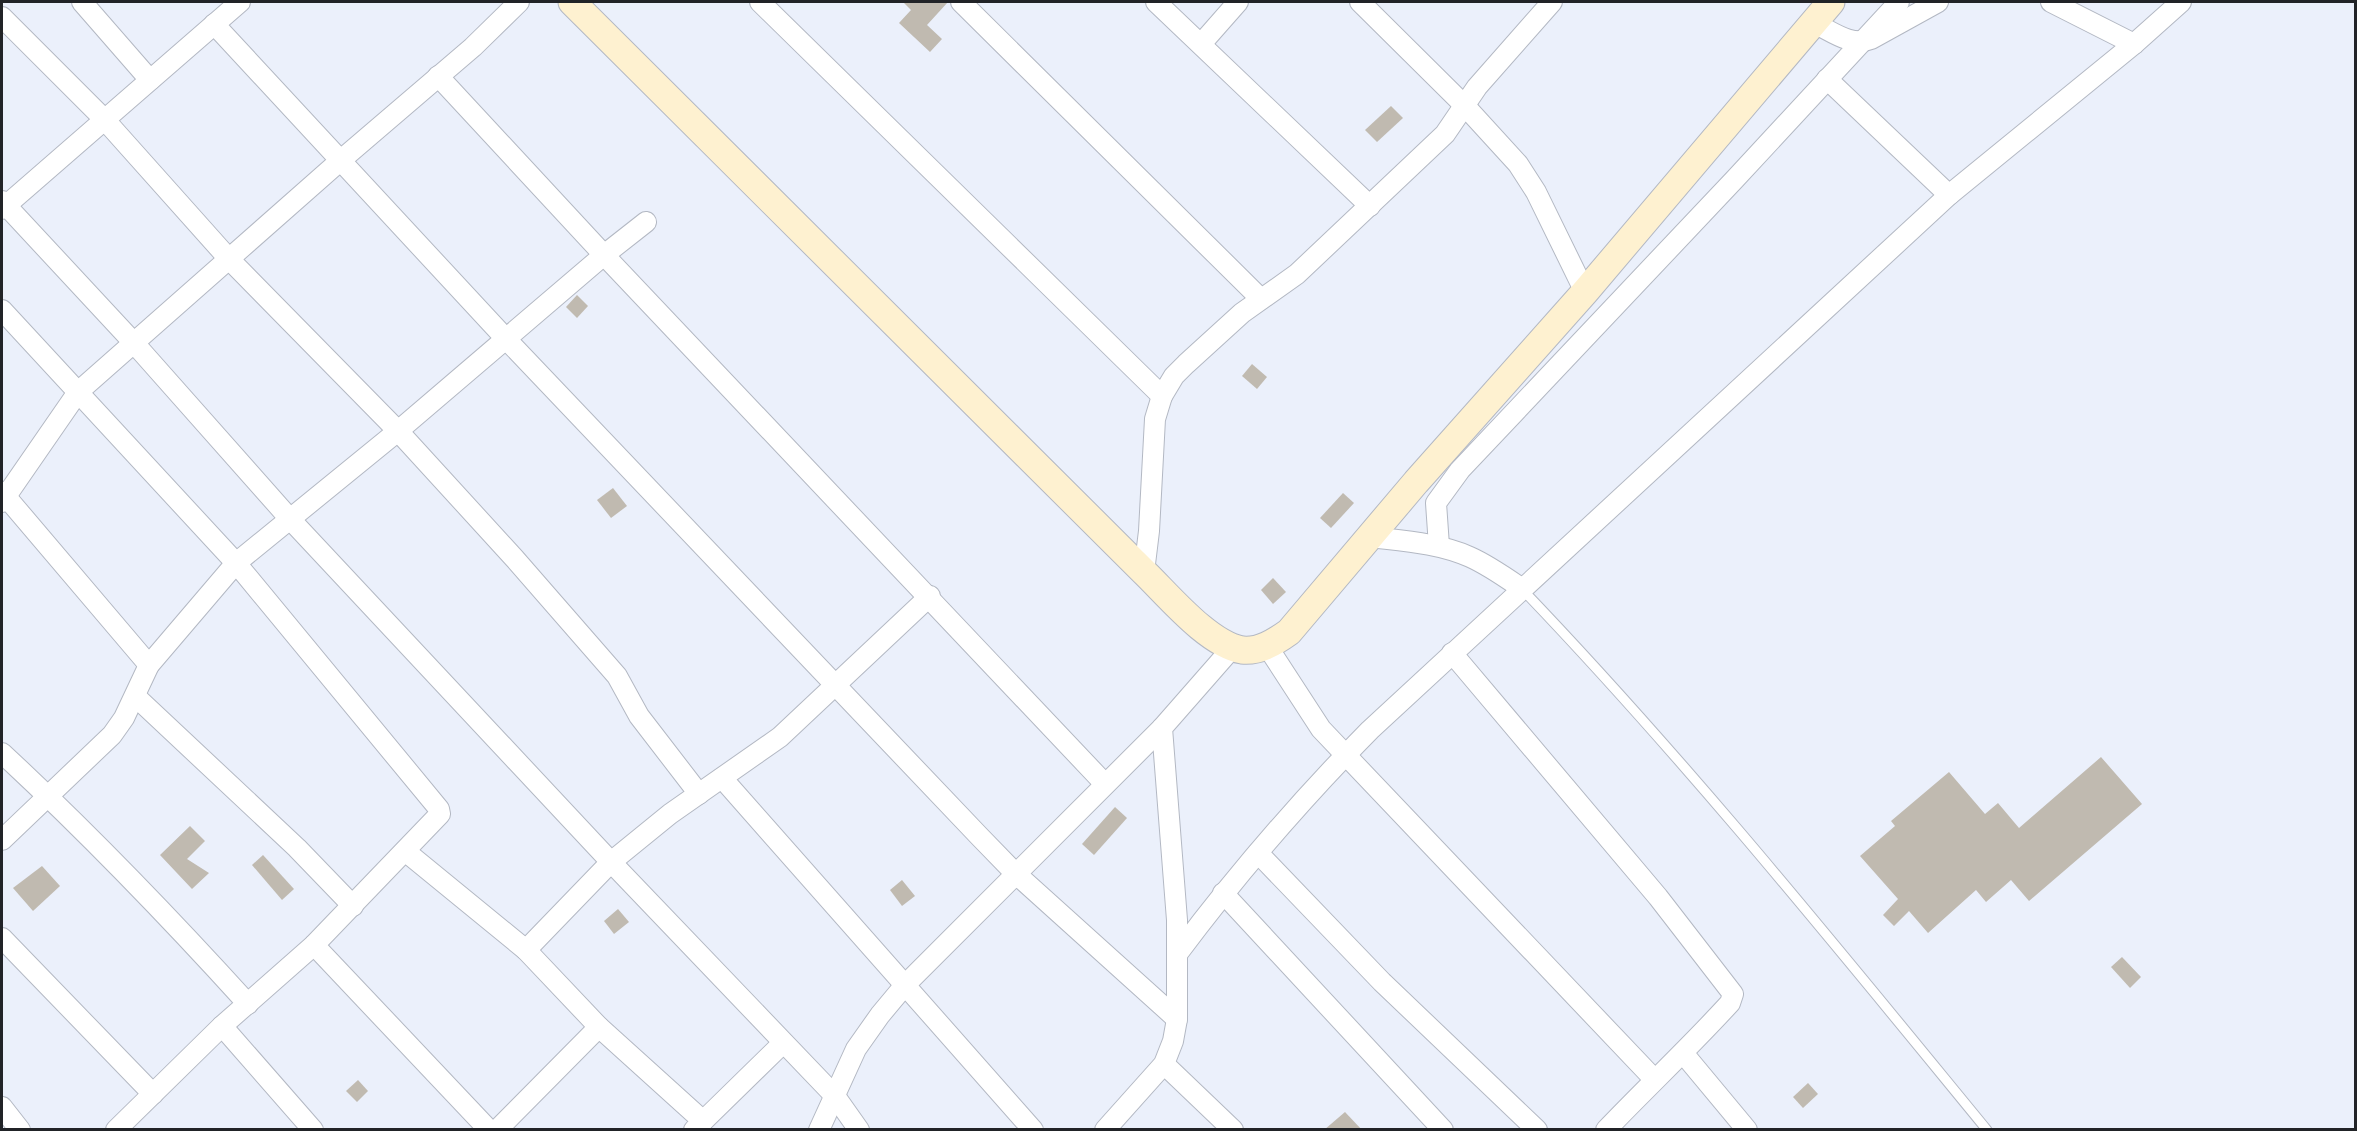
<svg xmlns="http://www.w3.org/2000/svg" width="2357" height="1131" font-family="'Source Sans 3',sans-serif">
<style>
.building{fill:#c0bab0}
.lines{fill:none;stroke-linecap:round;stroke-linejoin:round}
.lane-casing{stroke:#b3b8c3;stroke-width:11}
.street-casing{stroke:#b3b8c3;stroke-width:22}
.secondary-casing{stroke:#b3b8c3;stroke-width:29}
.lane{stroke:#fff;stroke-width:9}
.street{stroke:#fff;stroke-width:20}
.secondary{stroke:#fef1d0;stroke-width:27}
</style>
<rect width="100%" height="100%" fill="#ebf0fb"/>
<g class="building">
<polygon points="903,2 948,2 927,25 942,39 930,52 899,23 911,10"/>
<polygon points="1391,106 1403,118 1377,142 1365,130"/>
<polygon points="577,295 588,306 577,318 566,307"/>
<polygon points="1252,364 1267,377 1257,389 1242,376"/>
<polygon points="613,488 627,506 611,518 597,500"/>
<polygon points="1343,493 1354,503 1331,528 1320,518"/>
<polygon points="1273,578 1286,592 1273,604 1261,590"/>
<polygon points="2101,757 2142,804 2029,901 2011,880 1986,902 1976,890 1928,933 1909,911 1894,926 1883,915 1898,899 1860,856 1895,826 1891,821 1949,772 1985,814 1998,803 2019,828"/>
<polygon points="1115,807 1127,818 1094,855 1082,844"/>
<polygon points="190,826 205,841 187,859 209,873 192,889 160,855"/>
<polygon points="263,855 294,889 282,900 252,865"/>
<polygon points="42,866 60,886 33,911 13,888"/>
<polygon points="902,880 915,896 902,906 890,890"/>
<polygon points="618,909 629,922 614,934 604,921"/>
<polygon points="2122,957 2141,977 2130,988 2111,967"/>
<polygon points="358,1080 368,1091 357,1102 346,1091"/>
<polygon points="1808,1083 1818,1094 1803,1108 1793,1097"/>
<polygon points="1345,1112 1362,1130 1324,1130"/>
</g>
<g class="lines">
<defs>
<path id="lane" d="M1521 588C1686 760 1836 946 1987 1130"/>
<g id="street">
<polyline points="82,2 150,80"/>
<polyline points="760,2 1162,396 1174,376 1186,364 1242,313 1297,274 1445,134 1477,87 1552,2"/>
<polyline points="961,2 1261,299"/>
<polyline points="1156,2 1370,206"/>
<polyline points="1360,2 1465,106 1518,164 1536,192 1585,292"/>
<polyline points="2051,2 2134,44"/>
<polyline points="2,17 104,119 229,259 398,431 515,559 617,676 639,716 699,794"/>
<path d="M1814 23C1833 32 1851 47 1871 39L1938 2"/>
<polyline points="214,24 507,340 980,837 1015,873 1177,1019"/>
<polyline points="1201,44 1238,2"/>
<polyline points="438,76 604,255 1105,784"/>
<polyline points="1827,79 1949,195"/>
<polyline points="2,201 134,343 290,519 611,862 835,1096 859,1130"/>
<polyline points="2,209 240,2"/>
<polyline points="2,310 236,563 439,809 440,814 314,945 222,1026 116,1130"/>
<polyline points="2,492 149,665"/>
<polyline points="2,502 78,392 341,160 473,47 519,2"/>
<path d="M1370 537C1403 541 1439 543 1470 557 1488 565 1505 577 1521 588"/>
<polyline points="1439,546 1436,503 1460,470 1735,179 1899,2"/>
<polyline points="1144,572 1149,531 1155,419 1162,396"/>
<polyline points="1267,646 1321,729 1654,1079"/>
<path d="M1452 653 1658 897 1733 994 1730 1003C1690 1047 1647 1087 1606 1130"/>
<polyline points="135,696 297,848 353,906"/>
<path d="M2 753C88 833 169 917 248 1004"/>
<polyline points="722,778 1033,1130"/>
<polyline points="2,840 112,735 124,718 149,665 236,563 398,431 604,255 646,222"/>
<polyline points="405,851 526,950 599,1027 703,1121"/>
<polyline points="1258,853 1382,982 1537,1130"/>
<polyline points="1223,893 1443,1130"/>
<polyline points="2,938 153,1094"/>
<polyline points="314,945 489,1130"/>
<polyline points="526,950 611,862 670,814 780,737 930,596"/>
<path d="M1178 953C1237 874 1301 800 1370 730L1949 195 2134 44 2181 2"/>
<polyline points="222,1026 313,1130"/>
<polyline points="1683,1053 1747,1130"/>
<polyline points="1164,1064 1233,1130"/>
<polyline points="2,1107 20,1130"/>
<polyline points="497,1130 599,1027"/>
<polyline points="694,1130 783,1043"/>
<polyline points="819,1130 856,1049 880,1015 905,985 1162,728"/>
<polyline points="1105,1130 1164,1064 1173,1041 1177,1019 1177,920 1162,728 1233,647"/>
</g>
<path id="secondary" d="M572 2 1144 572C1168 595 1208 644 1242 650 1259 652 1275 642 1289 632L1416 482 1585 292 1831 2"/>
</defs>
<use href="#lane" class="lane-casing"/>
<use href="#street" class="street-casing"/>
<use href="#secondary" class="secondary-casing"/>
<use href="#lane" class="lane"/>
<use href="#street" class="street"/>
<use href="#secondary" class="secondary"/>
</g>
<rect width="2357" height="1131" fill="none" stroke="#212327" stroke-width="6"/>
</svg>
